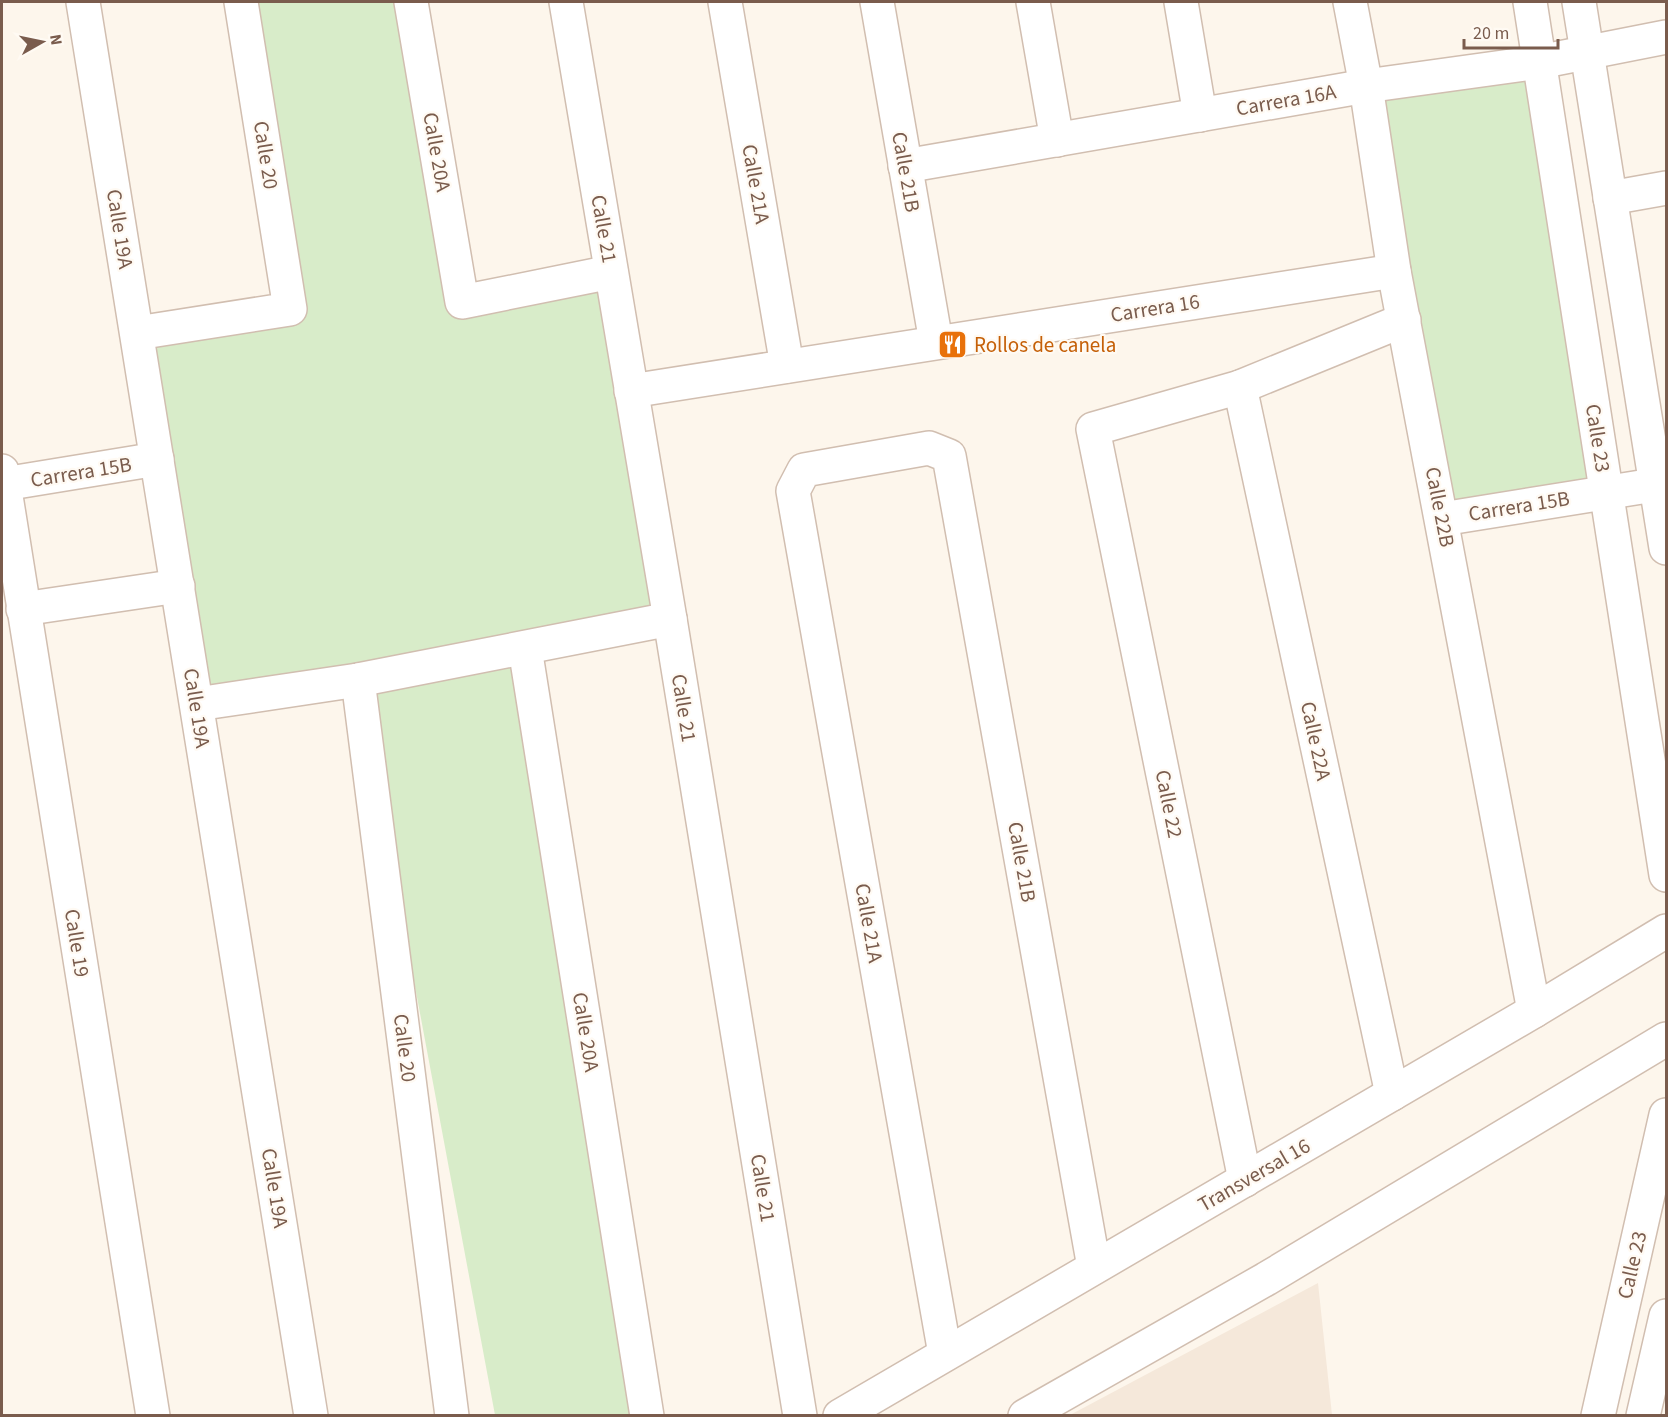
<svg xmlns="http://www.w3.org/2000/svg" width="1668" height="1417" font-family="'Source Sans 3',sans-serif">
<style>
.residential{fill:#f5e8da}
.green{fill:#d8ecc9}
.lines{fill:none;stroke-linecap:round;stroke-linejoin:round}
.minor-casing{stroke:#d1beb0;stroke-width:36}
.tertiary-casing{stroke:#d1beb0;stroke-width:36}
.minor{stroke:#fff;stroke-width:33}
.tertiary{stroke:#fff;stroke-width:33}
.labels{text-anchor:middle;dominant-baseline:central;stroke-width:4.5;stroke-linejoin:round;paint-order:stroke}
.street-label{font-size:21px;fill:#7a5c4d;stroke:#fffaf3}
.food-label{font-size:21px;fill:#c56008;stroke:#fffaf3;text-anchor:start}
</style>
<rect width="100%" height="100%" fill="#fdf6ec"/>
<polygon class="residential" points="1318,1283 1332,1415 1070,1415"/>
<g class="green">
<polygon points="241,2 411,2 462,301 611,272 670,619 526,648 636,1415 495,1415 358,681 199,718 137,333 290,308"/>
<polygon points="1539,62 1606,491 1442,519 1366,86"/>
</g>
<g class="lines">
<defs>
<g id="minor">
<polyline points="83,2 311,1416"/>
<polyline points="411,2 462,302 611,272"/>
<polyline points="566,2 670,619 800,1416"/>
<polyline points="725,2 787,366"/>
<polyline points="877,2 936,342"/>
<polyline points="1033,2 1057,140"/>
<polyline points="1181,2 1200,115"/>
<polyline points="1350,2 1366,86 1394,271 1534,1011"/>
<polyline points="905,166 1366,86 1539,62 1666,37"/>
<polyline points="1610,198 1666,188"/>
<polyline points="137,333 290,309 241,2"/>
<polyline points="1240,387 1392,1094"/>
<polyline points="631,391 1394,271"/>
<polyline points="2,471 153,1416"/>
<polyline points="4,484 157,459"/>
<polyline points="1442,519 1666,483"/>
<polyline points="23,609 178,586"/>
<polyline points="525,648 647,1416"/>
<polyline points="358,680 452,1416"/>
<polyline points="197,704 358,680 670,619"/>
<polyline points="1245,1180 1093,429 1240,387 1404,320"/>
<polyline points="945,1354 793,491 804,470 929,448 949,456 1094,1267"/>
<polyline points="1025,1416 1266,1279 1666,1039"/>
<polyline points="1598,1416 1666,1115"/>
<polyline points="1643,1416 1666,1316"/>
</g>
<g id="tertiary">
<polyline points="1530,2 1666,875"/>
<polyline points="1579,2 1666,548"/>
<polyline points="840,1416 1534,1011 1666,931"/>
</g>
</defs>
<use href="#minor" class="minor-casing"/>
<use href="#tertiary" class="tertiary-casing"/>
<use href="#minor" class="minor"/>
<use href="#tertiary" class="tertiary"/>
</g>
<defs>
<symbol id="restaurant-square" viewBox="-11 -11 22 22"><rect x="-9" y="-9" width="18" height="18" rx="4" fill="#e8710a" stroke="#fffaf3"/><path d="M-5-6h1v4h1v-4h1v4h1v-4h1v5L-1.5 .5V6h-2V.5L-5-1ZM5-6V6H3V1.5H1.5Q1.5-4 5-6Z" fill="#fff"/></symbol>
</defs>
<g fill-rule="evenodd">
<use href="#restaurant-square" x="936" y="328" width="33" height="33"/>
</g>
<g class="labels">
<g class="street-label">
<text transform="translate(1286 100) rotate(-10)">Carrera 16A</text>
<text transform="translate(437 152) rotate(80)">Calle 20A</text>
<text transform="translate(266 155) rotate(81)">Calle 20</text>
<text transform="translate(906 172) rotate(80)">Calle 21B</text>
<text transform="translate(756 184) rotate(80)">Calle 21A</text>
<text transform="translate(120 229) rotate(81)">Calle 19A</text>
<text transform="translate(604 229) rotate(80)">Calle 21</text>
<text transform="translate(1155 308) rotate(-9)">Carrera 16</text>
<text transform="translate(1598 438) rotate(81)">Calle 23</text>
<text transform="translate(81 472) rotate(-9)">Carrera 15B</text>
<text transform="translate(1519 506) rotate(-9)">Carrera 15B</text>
<text transform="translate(1440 507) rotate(79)">Calle 22B</text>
<text transform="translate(197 708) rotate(81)">Calle 19A</text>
<text transform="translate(684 708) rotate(81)">Calle 21</text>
<text transform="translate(1316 741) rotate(78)">Calle 22A</text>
<text transform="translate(1169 804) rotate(79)">Calle 22</text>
<text transform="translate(1022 862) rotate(80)">Calle 21B</text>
<text transform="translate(869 923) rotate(80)">Calle 21A</text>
<text transform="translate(77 943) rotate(81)">Calle 19</text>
<text transform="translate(586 1032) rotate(81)">Calle 20A</text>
<text transform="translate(405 1048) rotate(83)">Calle 20</text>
<text transform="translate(1254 1175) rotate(-30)">Transversal 16</text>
<text transform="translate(275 1188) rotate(81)">Calle 19A</text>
<text transform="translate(763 1188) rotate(81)">Calle 21</text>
<text transform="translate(1632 1265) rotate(-77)">Calle 23</text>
</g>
<g class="food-label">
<text x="974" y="345">Rollos de canela</text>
</g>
</g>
<rect width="1668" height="1417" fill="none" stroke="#7a5c4d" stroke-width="6"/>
<g transform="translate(42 42) rotate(81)" stroke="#fffaf3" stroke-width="4.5" paint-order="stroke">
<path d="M0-4.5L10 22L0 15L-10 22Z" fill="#7a5c4d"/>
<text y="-9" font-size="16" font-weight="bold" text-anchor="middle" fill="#7a5c4d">N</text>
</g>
<path d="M1464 39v9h94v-9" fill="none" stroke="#7a5c4d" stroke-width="3"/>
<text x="1473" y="39" font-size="18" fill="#7a5c4d" stroke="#fffaf3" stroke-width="4.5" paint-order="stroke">20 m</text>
</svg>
